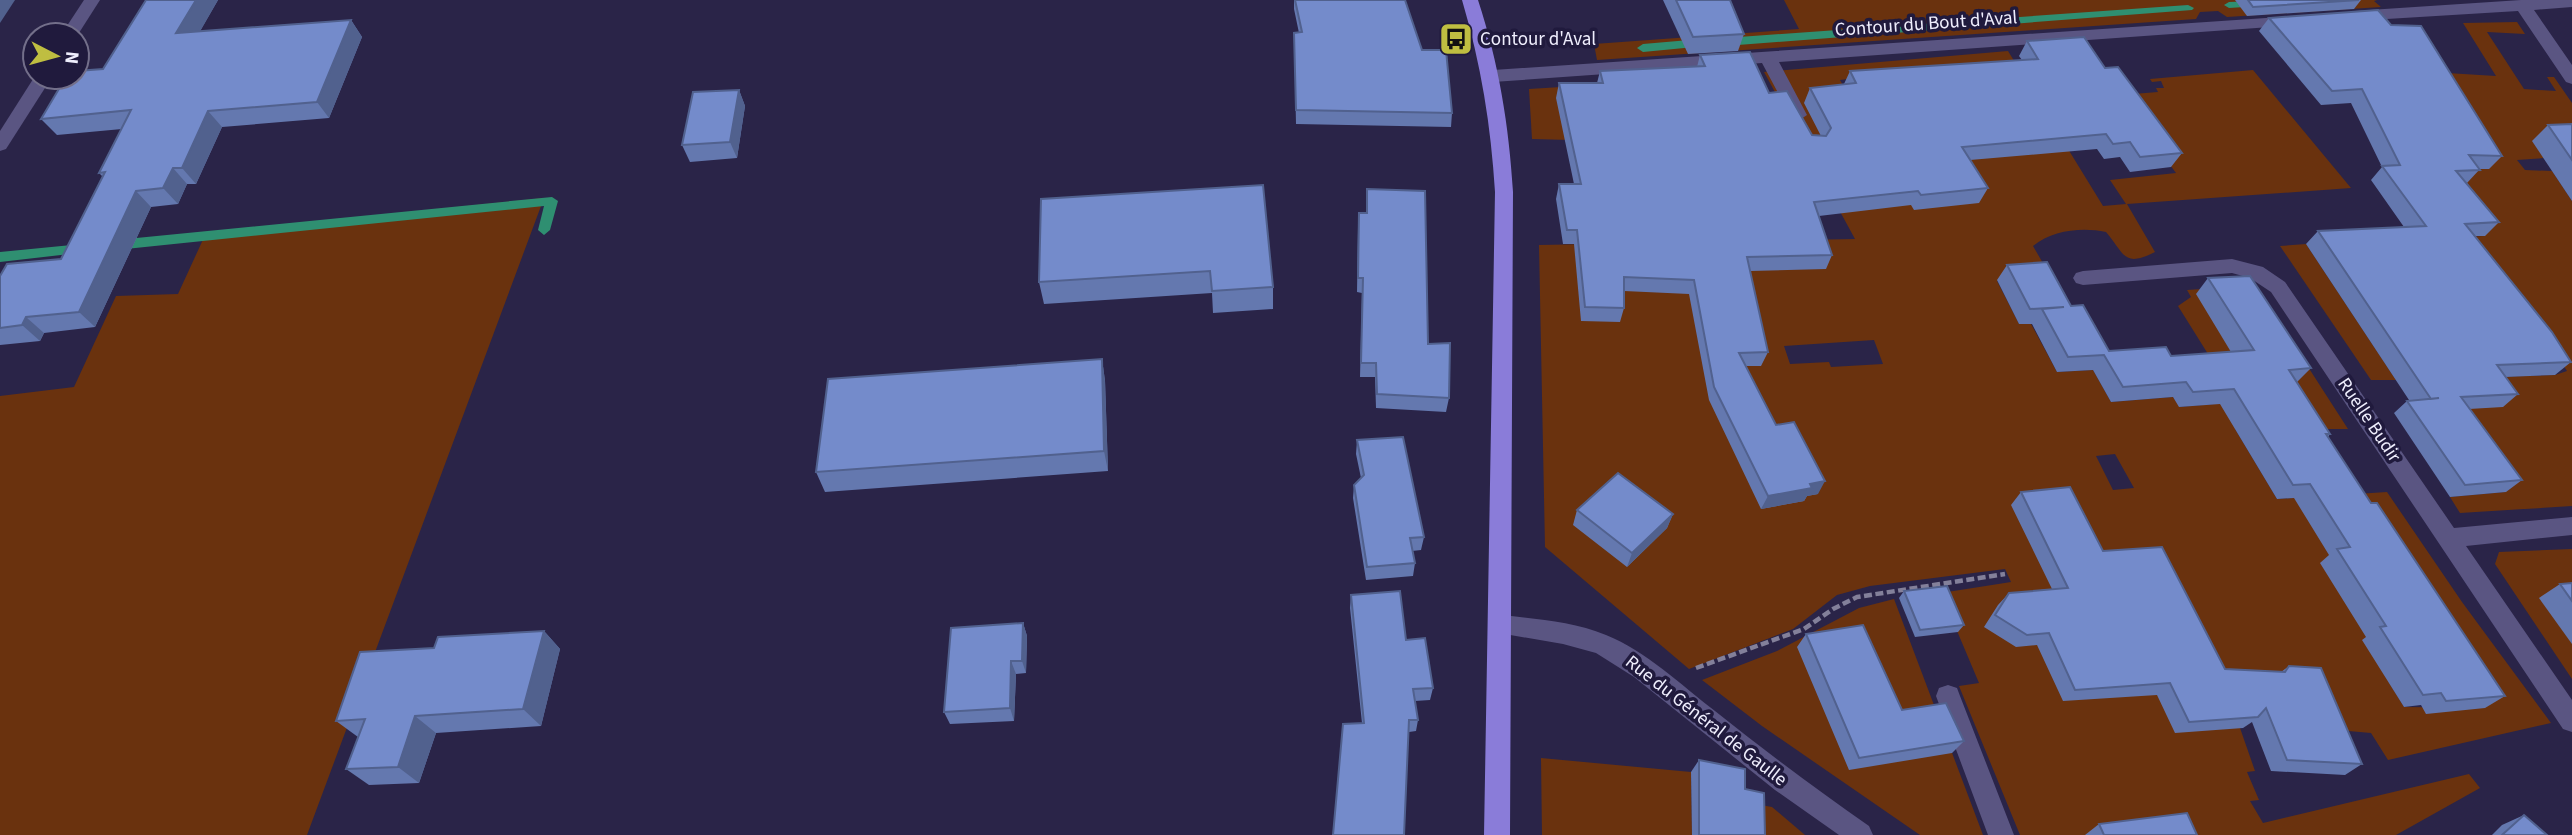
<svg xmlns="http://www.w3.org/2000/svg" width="2572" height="835" font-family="'Source Sans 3',sans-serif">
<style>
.green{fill:#6a320e;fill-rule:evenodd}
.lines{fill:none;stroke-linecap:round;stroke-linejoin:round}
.stream{fill:#2f8f71;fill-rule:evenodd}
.path{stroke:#83809a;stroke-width:4.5;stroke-dasharray:8 3.5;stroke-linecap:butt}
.minor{fill:#5a5582;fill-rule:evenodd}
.major{fill:#8a7cd9;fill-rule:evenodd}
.wall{fill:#6478af}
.shaded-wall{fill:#51618e}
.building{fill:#748bcb;stroke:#51618e;stroke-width:2}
.labels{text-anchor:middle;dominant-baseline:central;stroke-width:7;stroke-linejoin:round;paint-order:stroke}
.street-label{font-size:19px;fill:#efeefd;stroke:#201a3d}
.poi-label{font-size:19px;fill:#efeefd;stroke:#201a3d;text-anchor:start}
</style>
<rect width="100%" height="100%" fill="#2a2448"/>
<g class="green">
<polygon points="1784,0 2377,0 2374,1 2381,7 2227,17 2218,11 2200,12 2196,19 1597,60 1594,44 1799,29"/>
<polygon points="2517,22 2525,34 2487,32 2524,89 2556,91 2547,77 2554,77 2572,103 2572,156 2517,160 2525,170 2552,171 2572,201 2572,506 2460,513 2450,497 2505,492 2456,409 2502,406 2431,379 2555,375 2567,371 2520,300 2375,241 2484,236 2429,165 2447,73 2496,76 2463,23"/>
<path d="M2008 51 2103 206 2126 204 2110 180 2176 173 2135 118 2133 94 2158 92 2156 88H2164L2161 81 2152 82 2150 79 2253 70 2351 188 2127 204 2155 252C2123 268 2125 254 2106 232 2082 227 2053 230 2033 246L2051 277 1997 281 2019 324H2031L2057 372 2093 370 2111 402 2173 397 2180 407 2238 402 2178 306 2191 297 2187 290 2232 287 2265 300 2348 429H2235L2277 499 2387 492 2462 602 2551 723 2388 760 2371 733 2326 729 2224 682 2255 771 2247 772 2259 800 2250 801 2263 823 2469 774 2480 788 2396 835H2020L1959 686 1979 683 1941 593 2011 582 2005 569 1870 586 1837 595 1793 629 1689 669 1545 547 1539 245 1855 239 1764 72ZM1862 77 1865 125 1840 80ZM1874 340 1883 364 1831 367 1829 362 1790 364 1784 346ZM2115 454 2134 488 2113 490 2096 456ZM2381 669 2484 708 2404 707Z"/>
<polygon points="1625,83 1609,141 1532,139 1529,89"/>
<polygon points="544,198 307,835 0,835 0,396 74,387 116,296 178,294 206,233"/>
<polygon points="2306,244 2396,380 2371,380 2280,246"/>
<polygon points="2572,549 2572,679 2495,564 2499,552"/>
<polygon points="1894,599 1983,835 1920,835 1762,726 1702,680 1777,651 1859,608"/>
<polygon points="1541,758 1691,772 1692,835 1542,835"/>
<polygon points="1755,804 1772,807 1805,835 1756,835"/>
</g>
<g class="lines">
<g class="stream">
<polygon points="2256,1 2261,4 2260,6 2229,8 2224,5 2229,2"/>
<polygon points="2188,5 2194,8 2192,10 1725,46 1719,42 1725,38"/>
<polygon points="1701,39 1707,43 1705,46 1643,52 1637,48 1643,44"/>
<polygon points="552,197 558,201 550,230 544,235 538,230 544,206 116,250 110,245 116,240"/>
<polygon points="82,244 87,246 88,249 87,252 0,262 0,252"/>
</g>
<polyline class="path" points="1696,668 1804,629 1833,609 1857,597 2005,574"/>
<g class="minor">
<polygon points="84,0 100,0 77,36 61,35"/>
<polygon points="2521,0 2572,0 2572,7 2534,10 2572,65 2572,84 2566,82 2518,11 2354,21 2346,16 2354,11"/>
<polygon points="2294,16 2300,17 2302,21 2300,25 1779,62 1807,115 1798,121 1792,119 1762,63 1493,82 1484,76 1493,70"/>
<polygon points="35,76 52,77 6,149 0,151 0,131"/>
<polygon points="2232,259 2263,267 2285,282 2454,528 2572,517 2572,535 2466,546 2572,700 2572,732 2563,729 2271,292 2250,278 2232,273 2083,285 2076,283 2073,278 2076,273 2083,271"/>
<path d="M1501 615C1536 619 1572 621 1606 635 1646 651 1681 685 1715 711 1765 751 1816 789 1869 826L1873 835H1839L1775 790 1634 677 1596 653 1563 644 1493 632 1489 625 1493 618Z"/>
<polygon points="1948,685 1957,688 1960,696 2014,835 1988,835 1936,696 1939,688"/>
</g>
<path class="major" d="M1462 0H1478C1499 64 1509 126 1513 192L1510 835H1484L1495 192C1491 126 1481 64 1462 0Z"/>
</g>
<g class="wall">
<polygon points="146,0 218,0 200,31 351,20 362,37 329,118 222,127 196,184 187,184 178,204 151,207 95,327 44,333 40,341 0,345 0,276 61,259 103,177 99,173 122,129 57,135 41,119 103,69"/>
<polygon points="1294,0 1405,0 1422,50 1452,113 1451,127 1296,124 1294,33 1299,33 1294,9"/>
<polygon points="1663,0 1730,0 1744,34 1738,51 1688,54"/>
<polygon points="2235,0 2361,0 2354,9 2247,16"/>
<polygon points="2269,18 2502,156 2489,169 2480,169 2467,183 2499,222 2485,236 2475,236 2571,362 2555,375 2505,377 2518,394 2503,407 2469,409 2522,480 2506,492 2450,497 2394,413 2407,401 2409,400 2306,244 2318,231 2404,227 2371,180 2382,167 2351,103 2321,105 2259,31"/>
<polygon points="2027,41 2105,68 2182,153 2171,167 2130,172 2120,157 2104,159 2097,149 1970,160 1988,188 1979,203 1914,210 1911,205 1819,216 1832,255 1826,269 1750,271 1768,352 1761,366 1746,366 1776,425 1818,494 1807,496 1804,501 1761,509 1709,400 1689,294 1624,291 1624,308 1620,322 1581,321 1574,244 1563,244 1556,199 1559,184 1574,184 1556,98 1559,83 1597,83 1600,71 1697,67 1700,55 1769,93 1812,135 1821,136 1804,103 1810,88 1844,84 1850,71 2022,60 2019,56"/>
<polygon points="739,90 745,106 737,158 690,162 682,145"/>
<polygon points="2572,124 2572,201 2532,141 2548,125"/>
<polygon points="1367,189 1428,344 1449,398 1446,412 1376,408 1375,377 1360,377 1362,293 1357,292 1358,228 1359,213 1366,213"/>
<polygon points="1041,199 1273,287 1273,309 1213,313 1212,293 1044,304 1039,282"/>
<polygon points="2007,265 2071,306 2109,351 2171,356 2231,352 2196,294 2208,278 2311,368 2297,382 2330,434 2328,437 2371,503 2505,696 2485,708 2426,714 2421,705 2404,707 2362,640 2366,637 2320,563 2329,555 2294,498 2277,499 2220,404 2179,407 2173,397 2111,402 2093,370 2057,372 2032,324 2019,324 1997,280"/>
<polygon points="1102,359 1105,381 1108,471 825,492 816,472"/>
<polygon points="1357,440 1424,537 1421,550 1412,551 1415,563 1413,576 1366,580 1353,498 1354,485 1361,478 1356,454"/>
<polygon points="2021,492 2103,551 2225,669 2281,672 2289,666 2362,764 2345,775 2271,771 2252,722 2243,728 2175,733 2157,695 2063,701 2037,645 2016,647 1984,627 1998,605 2009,593 2052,589 2011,505"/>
<polygon points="1577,510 1673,514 1667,528 1627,567 1573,525"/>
<polygon points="2572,583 2572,644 2539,598 2560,584"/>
<polygon points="1904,591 1964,625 1958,632 1915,637 1899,598"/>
<polygon points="1351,595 1406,640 1433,688 1430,700 1415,701 1418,720 1416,731 1409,732 1362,723 1350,608"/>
<polygon points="1023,623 1027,636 1026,673 1016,674 1014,721 950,724 944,712"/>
<polygon points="544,631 560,649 541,726 436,733 419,783 369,785 346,769 358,737 336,721 434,648"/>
<polygon points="1806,634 1902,710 1964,741 1952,753 1849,770 1797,647"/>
<polygon points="1699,760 1745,789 1765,835 1692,835 1691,772"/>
<polygon points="2524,815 2547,835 2492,835 2502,825"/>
<polygon points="2099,824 2197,835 2085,835"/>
</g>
<g class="shaded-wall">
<polygon points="0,0 15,0 0,23"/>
<polygon points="196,0 218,0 190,49 176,33"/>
<polygon points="351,20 362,37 329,118 317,102"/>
<polygon points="739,90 745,106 737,158 730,142"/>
<polygon points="208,111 222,127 196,184 182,168"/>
<polygon points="173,168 187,184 178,204 163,188"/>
<polygon points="136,191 151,207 95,327 79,312"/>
<polygon points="26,317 44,333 40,341 22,325"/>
<polygon points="1102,359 1105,381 1108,471 1104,451"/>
<polygon points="1825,481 1818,494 1807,496 1804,501 1761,509 1768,496 1810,484"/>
<polygon points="1673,514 1667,528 1627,567 1632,553"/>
<polygon points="1023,623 1027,636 1026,673 1022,661"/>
<polygon points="544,631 560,649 541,726 523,709"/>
<polygon points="1011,661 1016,674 1014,721 1010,708"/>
<polygon points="415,716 436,733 419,783 398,767"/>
</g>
<g class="building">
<polygon points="146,0 196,0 176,33 351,20 317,102 208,111 182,168 173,168 163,188 136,191 79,312 26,317 22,325 0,328 0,276 7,264 61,259 105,172 99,173 131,110 41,119 66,77 77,77 77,71 103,69"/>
<polygon points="1295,0 1405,0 1422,50 1446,50 1452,113 1296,110 1294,33 1302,32"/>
<polygon points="1676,0 1730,0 1744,34 1693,37"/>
<polygon points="2248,0 2359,0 2253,7"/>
<polygon points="2378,10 2391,25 2421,26 2502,156 2469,155 2480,170 2456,171 2499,222 2465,224 2552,332 2571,362 2497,365 2518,394 2461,397 2522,480 2465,485 2407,401 2439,398 2431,399 2318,231 2426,226 2382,166 2400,165 2362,89 2332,91 2269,18"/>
<polygon points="2084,37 2105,68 2118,67 2182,153 2140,157 2130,142 2113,144 2106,134 1962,147 1988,188 1921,195 1918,191 1814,202 1832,255 1747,257 1768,352 1739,353 1776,425 1794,422 1825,481 1810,484 1812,488 1768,496 1714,387 1694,280 1624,277 1624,308 1585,307 1577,230 1567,230 1559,184 1581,184 1559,83 1603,83 1600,71 1705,66 1700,55 1750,52 1769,93 1787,91 1812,135 1826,136 1831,128 1810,88 1856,83 1850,71 2038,59 2027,41"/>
<polygon points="739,90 730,142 682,145 693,92"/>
<polygon points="2572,124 2572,160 2548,125"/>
<polygon points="1263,185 1273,287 1212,291 1210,271 1039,282 1041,199"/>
<polygon points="1367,189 1425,191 1428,344 1450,343 1449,398 1377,394 1376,363 1361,363 1363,278 1358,278 1359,213 1367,213"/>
<polygon points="2047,262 2071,306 2083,305 2109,351 2166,347 2171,356 2254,350 2208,278 2250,276 2311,368 2289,370 2330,434 2326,434 2371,503 2377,503 2505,696 2446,701 2441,693 2423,695 2380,627 2386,626 2337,549 2350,547 2310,484 2293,485 2234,389 2193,392 2186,382 2123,387 2104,355 2068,357 2042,309 2064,307 2030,309 2007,265"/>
<polygon points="1102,359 1104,451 816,472 828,379"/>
<polygon points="1403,437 1424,537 1410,538 1415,563 1367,567 1354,485 1364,475 1357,440"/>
<polygon points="1618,473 1673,514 1632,553 1577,510"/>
<polygon points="2070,487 2103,551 2162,547 2225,669 2285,672 2289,666 2321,668 2362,764 2287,760 2266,708 2258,717 2189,722 2170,683 2075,690 2049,633 2027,635 1995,615 2009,593 2068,588 2021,492"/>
<polygon points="2572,583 2572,601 2560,584"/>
<polygon points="1947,586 1964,625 1920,630 1904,591"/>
<polygon points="1400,591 1406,640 1425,638 1433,688 1413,689 1418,720 1409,720 1404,835 1333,835 1343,724 1364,723 1351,595"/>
<polygon points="1023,623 1022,661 1011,661 1010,708 944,712 951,628"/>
<polygon points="1863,625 1902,710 1946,703 1964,741 1859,758 1806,634"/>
<polygon points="544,631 523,709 415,716 398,767 346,769 365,719 336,721 360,652 434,648 438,637"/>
<polygon points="1699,760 1745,769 1745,789 1764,793 1765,835 1699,835"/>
<polygon points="2187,813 2197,835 2104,835 2099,824"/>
<polygon points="2524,815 2547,835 2502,835"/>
</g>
<defs>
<symbol id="bus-square" viewBox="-11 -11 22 22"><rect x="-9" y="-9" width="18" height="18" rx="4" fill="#bfbe41" stroke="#201a3d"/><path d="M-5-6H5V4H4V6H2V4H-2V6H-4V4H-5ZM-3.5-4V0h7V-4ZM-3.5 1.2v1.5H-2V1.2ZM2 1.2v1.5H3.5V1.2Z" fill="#111"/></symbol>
</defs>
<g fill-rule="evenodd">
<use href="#bus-square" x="1437" y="20" width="38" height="38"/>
</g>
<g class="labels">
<g class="street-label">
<text transform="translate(1926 24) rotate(-4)">Contour du Bout d'Aval</text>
<text transform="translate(2369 420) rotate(56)">Ruelle Budir</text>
<text transform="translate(1706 721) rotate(38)">Rue du Général de Gaulle</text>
</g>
<g class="poi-label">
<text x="1480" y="39">Contour d'Aval</text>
</g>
</g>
<g transform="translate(56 56) rotate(96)"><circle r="33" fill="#201a3d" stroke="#736f8a" stroke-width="2"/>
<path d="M0-5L12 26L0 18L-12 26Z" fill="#bfbe41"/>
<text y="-10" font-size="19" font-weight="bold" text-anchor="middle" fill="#efeefd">N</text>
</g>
</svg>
